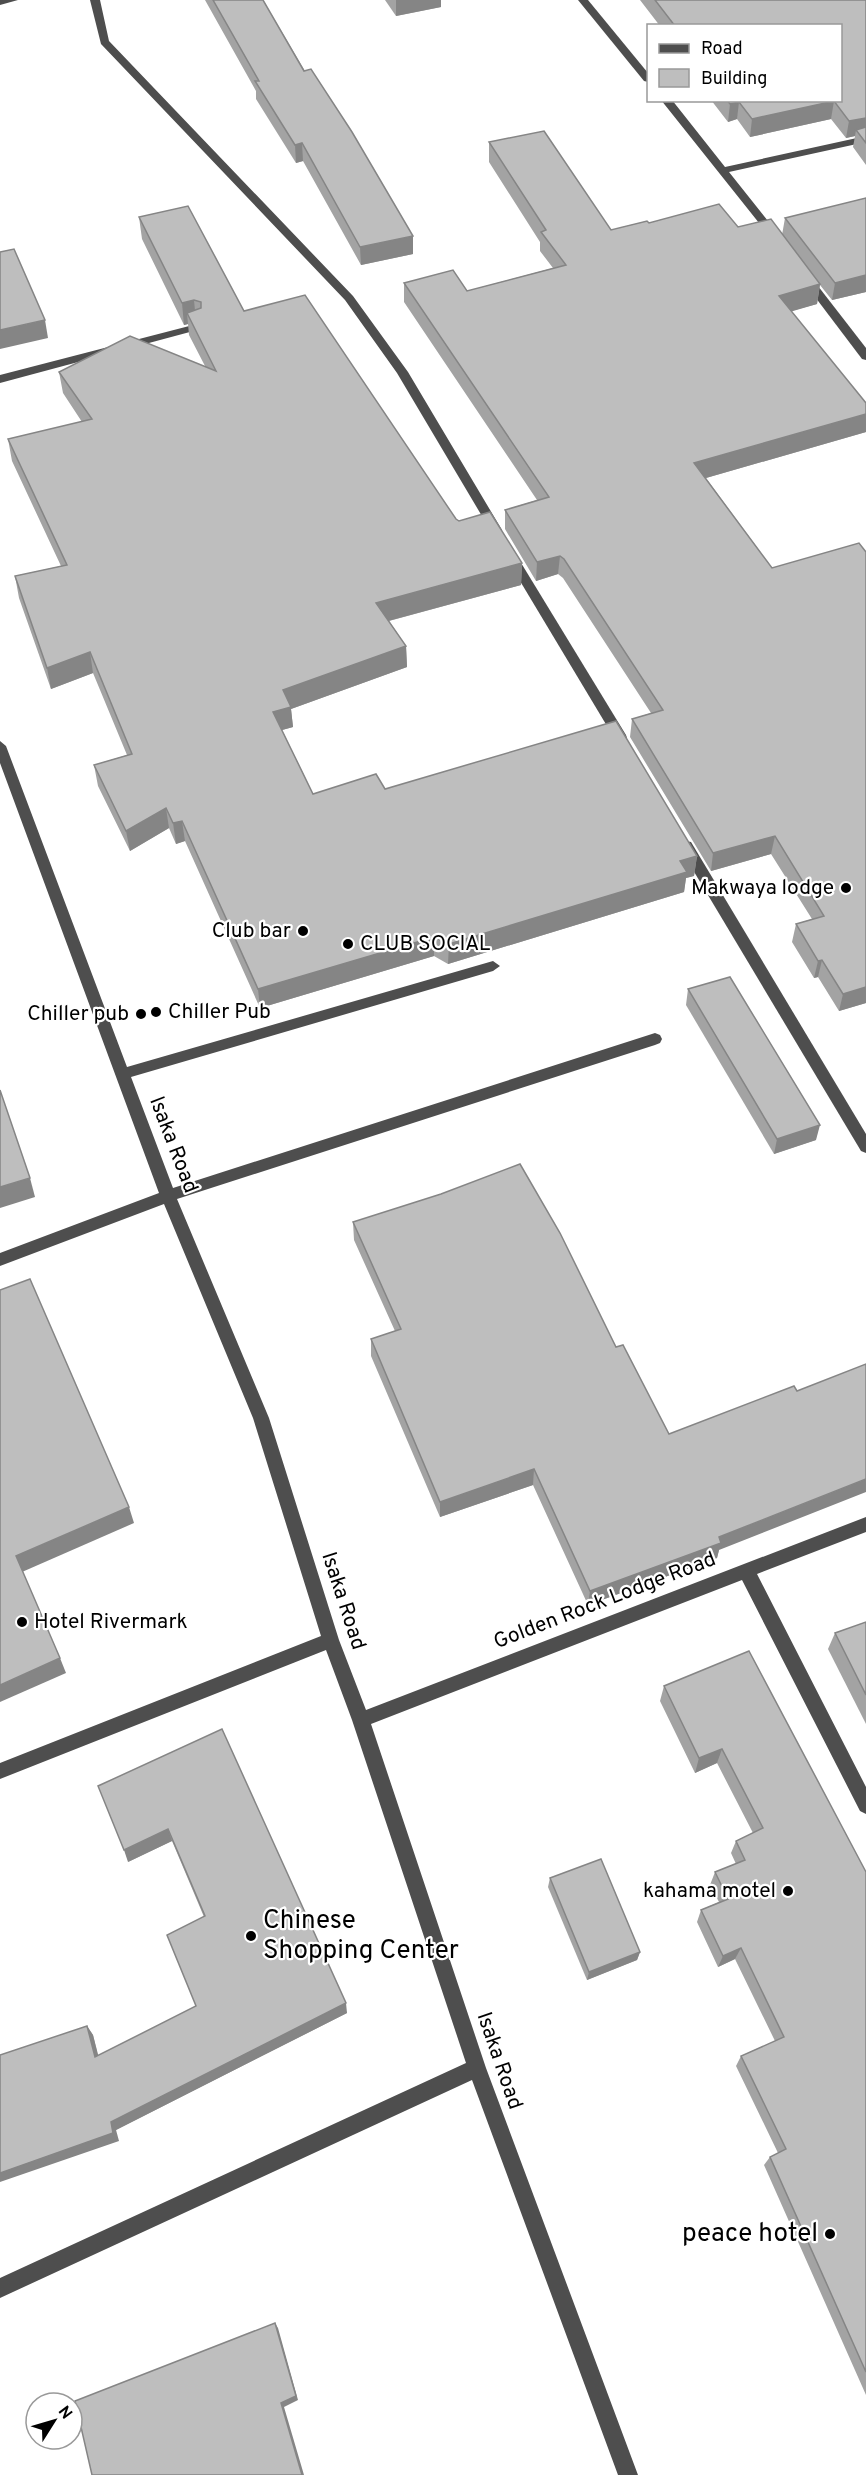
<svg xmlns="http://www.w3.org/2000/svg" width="866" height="2475" font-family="Overpass,sans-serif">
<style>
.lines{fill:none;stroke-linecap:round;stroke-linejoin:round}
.minor{fill:#4e4e4e;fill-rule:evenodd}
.wall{fill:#a3a3a3}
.shaded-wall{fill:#858585}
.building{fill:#bebebe;stroke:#858585;stroke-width:1.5}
.poi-dot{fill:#000;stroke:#fff;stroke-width:2}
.labels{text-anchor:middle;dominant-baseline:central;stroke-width:4.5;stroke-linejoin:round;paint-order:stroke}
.poi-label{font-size:21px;fill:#000;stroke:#fff;text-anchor:end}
.street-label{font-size:21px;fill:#000;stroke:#fff}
.near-poi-label{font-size:26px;fill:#000;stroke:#fff;text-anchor:start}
</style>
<rect width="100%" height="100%" fill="#fff"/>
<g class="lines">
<g class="minor">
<polygon points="0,0 18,0 0,5"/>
<polygon points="90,0 100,0 109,41 353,296 408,372 502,530 500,533 492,533 397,373 345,300 101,44"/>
<polygon points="578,0 588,0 648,73 648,82 644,81"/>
<polygon points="661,100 672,100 725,167 866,136 866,142 729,172 780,236 775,239 771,238"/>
<polygon points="807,276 811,277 866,348 866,360 862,359 803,281 803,277"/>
<polygon points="197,324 201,325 201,329 0,383 0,375"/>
<polygon points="511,552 515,553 626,735 627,738 626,741 616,741 505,556"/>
<polygon points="0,741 6,746 127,1067 493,961 500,966 493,971 131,1077 173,1188 655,1033 660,1035 662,1039 660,1043 655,1045 177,1199 269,1418 339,1640 366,1710 866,1517 866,1532 757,1574 866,1787 866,1814 860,1811 742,1580 371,1724 486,2068 638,2475 618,2475 472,2080 0,2298 0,2278 466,2063 352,1720 326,1650 0,1779 0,1763 321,1636 253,1418 164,1204 0,1266 0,1253 159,1193 0,763"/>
<polygon points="686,841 691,842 866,1134 866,1153 861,1151 681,850 679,846"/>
</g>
</g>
<g class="wall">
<polygon points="205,0 263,0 413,254 361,265 303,161 296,163 256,99 256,91"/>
<polygon points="385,0 441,0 441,7 396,16"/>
<polygon points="640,0 866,0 866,165 853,147 855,136 846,138 831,119 750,137 737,119 728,122 711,100 840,100 840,26 660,26"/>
<polygon points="489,142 611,230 649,223 738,227 782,235 785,218 866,198 866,292 832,300 820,285 817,304 791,311 866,403 866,432 706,478 772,568 866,552 866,1003 839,1011 818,977 814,978 792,942 796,924 812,919 771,854 711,871 630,737 632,719 651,713 563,578 558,574 536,581 505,529 505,510 537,500 404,302 404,283 467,291 553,268 540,251 540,242 489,162"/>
<polygon points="139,217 244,311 456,519 522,563 521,585 389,621 406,646 407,667 291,709 293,727 282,730 313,794 385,789 697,856 694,876 686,878 684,892 448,964 434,956 260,1008 185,841 176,844 169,828 130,851 98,786 94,765 127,755 93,673 51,689 19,598 15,576 61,566 12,461 8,439 82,422 63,393 59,372 205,366 189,335 188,324 184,325 142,239"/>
<polygon points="688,989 816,1140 774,1154 686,1005"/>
<polygon points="353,1222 616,1347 719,1550 717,1558 588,1605 533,1485 440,1517 371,1356 371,1339 395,1331 354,1240"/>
<polygon points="866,1622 866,1724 828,1649 835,1633"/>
<polygon points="664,1686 866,1872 866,2395 764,2165 770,2157 778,2153 736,2066 741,2056 775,2041 735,1959 718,1967 697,1922 701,1910 719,1902 710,1885 715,1872 736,1864 731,1853 736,1841 753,1833 717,1763 695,1773 660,1701"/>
<polygon points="222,1729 347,2013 116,2130 119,2141 87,2026 93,2035 98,2056 196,2006 204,1917 172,1841 128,1862"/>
<polygon points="550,1878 640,1952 637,1960 587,1980 548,1887"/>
</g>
<g class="shaded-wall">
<polygon points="396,0 441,0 441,7 396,16"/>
<polygon points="834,101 831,119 750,137 752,119"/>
<polygon points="739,102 737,119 728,122 730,104"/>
<polygon points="866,118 866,134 856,130 855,136 846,138 849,121"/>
<polygon points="302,143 303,161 296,163 295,145"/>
<polygon points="413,236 413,254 361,265 360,247"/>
<polygon points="866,275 866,292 832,300 835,283"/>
<polygon points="820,284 817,304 776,316 779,296"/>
<polygon points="194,300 196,322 187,313 188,324 184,325 182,303"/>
<polygon points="45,320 48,338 0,349 0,330"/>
<polygon points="866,414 866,432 692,482 694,463"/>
<polygon points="560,556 558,574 536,581 537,562"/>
<polygon points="522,563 521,585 377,624 376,603"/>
<polygon points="406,646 407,667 291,709 293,727 275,732 273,712 283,690"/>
<polygon points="90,652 93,673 51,689 47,668"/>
<polygon points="166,808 169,828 130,851 126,831"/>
<polygon points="182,821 185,841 176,844 173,823"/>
<polygon points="775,836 771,854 711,871 713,853"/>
<polygon points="697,856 694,876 686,878 684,892 448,964 449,944 680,861"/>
<polygon points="434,937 434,956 260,1008 258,989"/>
<polygon points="822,960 818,977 814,978 818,961"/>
<polygon points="866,987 866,1003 839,1011 843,994"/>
<polygon points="820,1125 816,1140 774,1154 777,1139"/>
<polygon points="30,1178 35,1197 0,1208 0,1187"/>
<polygon points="534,1469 533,1485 440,1517 440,1502"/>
<polygon points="866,1479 866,1492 719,1550 717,1558 588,1605 590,1591 719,1537"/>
<polygon points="129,1507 134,1523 22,1572 16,1556"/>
<polygon points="60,1658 66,1673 0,1702 0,1685"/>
<polygon points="722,1749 717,1763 695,1773 699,1758"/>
<polygon points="168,1829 172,1841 128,1862 124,1850"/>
<polygon points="741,1948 735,1959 718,1967 723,1956"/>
<polygon points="640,1952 637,1960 587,1980 589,1972"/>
<polygon points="346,2003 347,2013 116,2130 119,2141 0,2182 0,2173"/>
<polygon points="87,2026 93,2035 101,2066 95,2057"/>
<polygon points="275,2323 278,2328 298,2400 284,2407 304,2475 302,2475 281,2403"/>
</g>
<g class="building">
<polygon points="213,0 263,0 304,71 311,69 352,132 413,236 360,247 302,143 295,145 255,81 259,81"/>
<polygon points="655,0 866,0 866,118 849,121 834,101 752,119 739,102 730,104 727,100 840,100 840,26 675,26"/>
<polygon points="866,127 866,143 856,130"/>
<polygon points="544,131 611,230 647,221 649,223 719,204 738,227 771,219 820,284 779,296 866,403 866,414 694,463 772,568 859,543 866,552 866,987 843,994 822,960 818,961 796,924 824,916 775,836 713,853 632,719 663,710 564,559 560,556 537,562 505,510 549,497 404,283 453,270 467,291 566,265 541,232 546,230 489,142"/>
<polygon points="866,198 866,275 835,283 785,218"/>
<polygon points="188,206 244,311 305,295 456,519 459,521 490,512 522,563 376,603 406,646 283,690 291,707 273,712 313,794 376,774 385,789 616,721 697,856 680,861 687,872 449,944 434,937 258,989 182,821 173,823 166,808 126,831 94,765 132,754 90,652 47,668 15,576 67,565 8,439 92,419 59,372 130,336 216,371 187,313 201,308 201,302 194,300 182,303 139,217"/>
<polygon points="14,249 45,320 0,330 0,252"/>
<polygon points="730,977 820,1125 777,1139 688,989"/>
<polygon points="0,1090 30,1178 0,1187"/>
<polygon points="520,1164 560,1233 616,1347 623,1345 669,1434 794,1386 797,1391 866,1364 866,1479 719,1537 721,1543 590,1591 534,1469 440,1502 371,1339 401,1329 353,1222 441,1194"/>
<polygon points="30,1279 129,1507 16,1556 60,1658 0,1685 0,1290"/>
<polygon points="866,1622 866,1695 835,1633"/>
<polygon points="749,1651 866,1872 866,2372 770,2157 786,2149 741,2056 784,2037 741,1948 723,1956 701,1910 728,1899 715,1872 745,1860 736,1841 763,1828 722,1749 699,1758 664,1686"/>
<polygon points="222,1729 346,2003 111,2122 113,2133 0,2173 0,2055 87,2026 95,2057 196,2006 167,1935 205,1916 168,1829 124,1850 98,1786"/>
<polygon points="601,1859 640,1952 589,1972 550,1878"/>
<polygon points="275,2323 296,2396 281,2403 302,2475 92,2475 75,2401"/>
</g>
<g class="poi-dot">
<circle cx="846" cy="888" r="6"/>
<circle cx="303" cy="931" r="6"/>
<circle cx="348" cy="944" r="6"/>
<circle cx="156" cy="1012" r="6"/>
<circle cx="141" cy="1014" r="6"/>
<circle cx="22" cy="1622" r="6"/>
<circle cx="788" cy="1891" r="6"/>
<circle cx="251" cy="1936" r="6"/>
<circle cx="830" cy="2234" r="6"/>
</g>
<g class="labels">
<g class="poi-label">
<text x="834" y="888">Makwaya lodge</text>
<text x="291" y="931">Club bar</text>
<text x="360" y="944" text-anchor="start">CLUB SOCIAL</text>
<text x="168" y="1012" text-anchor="start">Chiller Pub</text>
<text x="129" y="1014">Chiller pub</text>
<text x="34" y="1622" text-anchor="start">Hotel Rivermark</text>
<text x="776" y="1891">kahama motel</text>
</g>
<g class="street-label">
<text transform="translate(173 1145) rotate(69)">Isaka Road</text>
<text transform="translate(343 1601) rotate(72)">Isaka Road</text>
<text transform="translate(605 1601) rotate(-21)">Golden Rock Lodge Road</text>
<text transform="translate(499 2061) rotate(71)">Isaka Road</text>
</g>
<g class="near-poi-label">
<text x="263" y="1921">Chinese<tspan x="263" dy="30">Shopping Center</tspan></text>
<text x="818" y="2234" text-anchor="end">peace hotel</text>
</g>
</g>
<rect x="647" y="24" width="195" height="78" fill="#ffffff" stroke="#999999" stroke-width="1.5"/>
<rect x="659" y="44" width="30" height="9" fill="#4e4e4e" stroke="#999999" stroke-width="1.5"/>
<text x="701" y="54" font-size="18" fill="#000000">Road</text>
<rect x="659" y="69" width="30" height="18" fill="#bebebe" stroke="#999999" stroke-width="1.5"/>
<text x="701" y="84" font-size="18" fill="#000000">Building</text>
<g transform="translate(54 2421) rotate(53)"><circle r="28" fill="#ffffff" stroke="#999999" stroke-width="1.5"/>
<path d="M0-4.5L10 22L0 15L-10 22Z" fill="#000000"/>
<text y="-9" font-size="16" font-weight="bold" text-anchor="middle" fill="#000000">N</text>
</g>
</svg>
